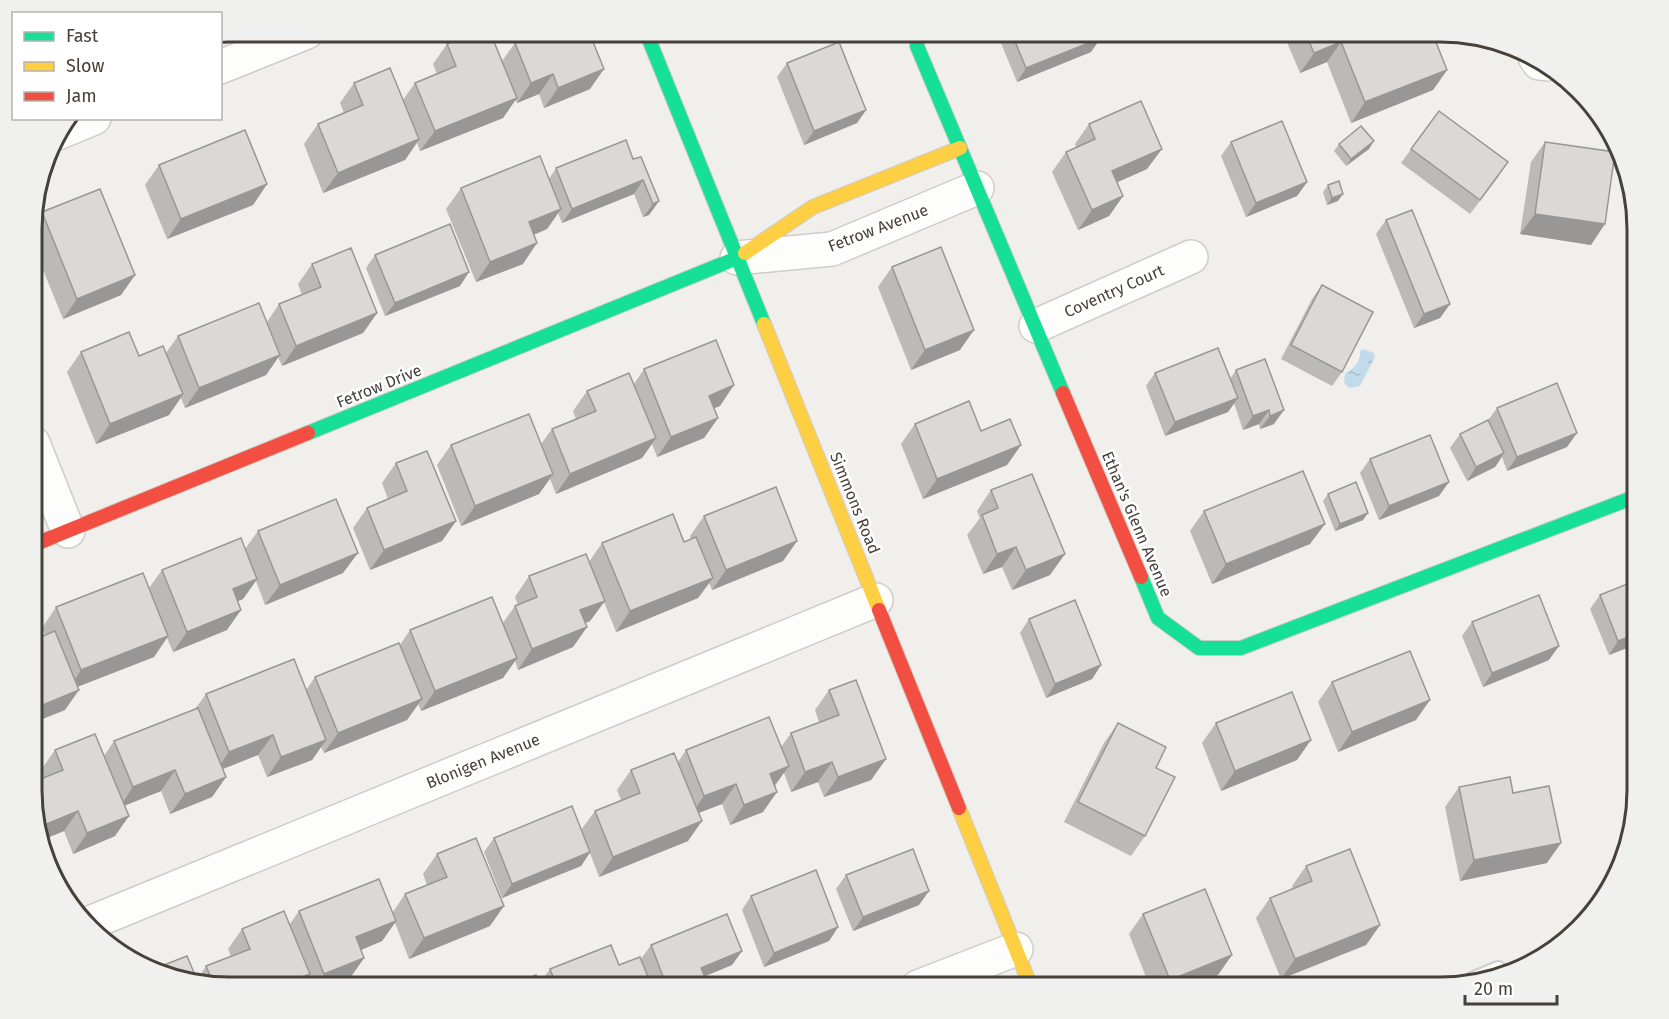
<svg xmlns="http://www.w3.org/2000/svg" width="1669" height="1019" font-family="'Fira Sans',sans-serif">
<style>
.water{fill:url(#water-ripples)}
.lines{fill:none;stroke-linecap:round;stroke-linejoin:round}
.lane-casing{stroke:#cfcdca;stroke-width:20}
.street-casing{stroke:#cfcdca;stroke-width:36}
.fast-casing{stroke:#cfccc4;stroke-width:16}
.slow-casing{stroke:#cfccc4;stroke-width:16}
.jam-casing{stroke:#cfccc4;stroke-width:16}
.lane{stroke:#fdfdfc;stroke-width:16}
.street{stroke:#fdfdfc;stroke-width:33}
.fast{stroke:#16e098;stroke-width:14}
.slow{stroke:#ffcf43;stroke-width:14}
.jam{stroke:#f24e42;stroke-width:14}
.wall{fill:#bcbab7}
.shaded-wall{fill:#999795}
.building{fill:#dbd8d5;stroke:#999795;stroke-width:1.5}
.labels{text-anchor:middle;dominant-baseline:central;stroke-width:5;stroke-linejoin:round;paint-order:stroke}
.street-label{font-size:16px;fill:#474139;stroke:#fff}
.rim{fill:none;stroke:#474139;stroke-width:3}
</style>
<defs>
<pattern id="water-ripples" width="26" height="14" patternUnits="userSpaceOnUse" patternTransform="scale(1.5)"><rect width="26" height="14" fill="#c1dbeb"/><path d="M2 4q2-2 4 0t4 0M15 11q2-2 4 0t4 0" fill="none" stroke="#a7bdca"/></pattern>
</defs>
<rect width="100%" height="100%" fill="#f1efec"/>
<path class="water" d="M1363 349 1374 353 1375 357 1360 386 1349 388 1344 383 1345 374C1354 368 1361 362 1360 351Z"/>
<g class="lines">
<defs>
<polyline id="lane" points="1472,981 1498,970"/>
<g id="street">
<polyline points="1535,57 1539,63 1547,64"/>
<polyline points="220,67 307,32"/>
<polyline points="58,133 94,118"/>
<polyline points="737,258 832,249 977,188"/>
<polyline points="1036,326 1191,257"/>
<polyline points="33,443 68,531"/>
<polyline points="90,923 876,600"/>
<polyline points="918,987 1016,949"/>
</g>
<g id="fast">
<polyline points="646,32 764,324"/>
<polyline points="918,32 917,46 1063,393"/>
<polyline points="308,433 737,258 745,253"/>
<polyline points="1141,577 1158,618 1199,648 1241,648 1637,496"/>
</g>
<g id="slow">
<polyline points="745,253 813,207 960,148"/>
<polyline points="764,324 879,610"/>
<polyline points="959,808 1031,987"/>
</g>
<g id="jam">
<polyline points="1063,393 1141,577"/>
<polyline points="33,545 308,433"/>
<polyline points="879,610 959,808"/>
</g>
</defs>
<use href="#lane" class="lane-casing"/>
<use href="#street" class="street-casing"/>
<use href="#fast" class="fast-casing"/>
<use href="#slow" class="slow-casing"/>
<use href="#jam" class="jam-casing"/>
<use href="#lane" class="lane"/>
<use href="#street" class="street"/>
<use href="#fast" class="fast"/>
<use href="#slow" class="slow"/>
<use href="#jam" class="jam"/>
</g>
<g class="wall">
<polygon points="514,32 589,32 590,89 544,108 539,94 517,103 515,100 503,118 420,151 417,143 405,160 323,193 304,144 318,124 344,113 340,103 354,83 403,100 415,83 437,74 433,64 447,44 502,61 515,43 518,42"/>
<polygon points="1001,32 1098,32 1091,52 1017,82 998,36"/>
<polygon points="1292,32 1432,32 1447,70 1433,90 1351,123 1327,62 1300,73 1286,40"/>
<polygon points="787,63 866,110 857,123 804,145 777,77"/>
<polygon points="1439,111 1499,176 1470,214 1401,163"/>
<polygon points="1089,124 1147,169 1117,182 1123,196 1109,216 1078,230 1052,172 1066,152 1076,148 1075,144"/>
<polygon points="1231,142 1307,182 1297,196 1246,217 1221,156"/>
<polygon points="1545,142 1591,245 1520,234 1531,162"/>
<polygon points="1339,144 1369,149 1346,166 1334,151"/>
<polygon points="633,159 659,201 649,215 643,217 634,194 562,223 558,213 547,229 534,235 523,264 476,282 446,209 461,188 549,179 556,168"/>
<polygon points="159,165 267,184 253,205 167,239 145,185"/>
<polygon points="1624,171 1637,216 1637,220 1619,178"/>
<polygon points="1328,185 1338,201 1327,205 1323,192"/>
<polygon points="42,212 135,275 121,295 63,319 33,245 33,225"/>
<polygon points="1386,220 1450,304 1440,318 1414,328 1376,234"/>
<polygon points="375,255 460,286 385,316 366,268"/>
<polygon points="312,264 377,313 363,333 282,366 278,357 266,375 185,408 181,398 169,415 96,444 67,372 81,352 139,356 166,353 178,336 267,322 279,304 302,295 298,284"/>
<polygon points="892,267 960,350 911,370 878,287"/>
<polygon points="1322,285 1342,372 1332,386 1281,359 1312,299"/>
<polygon points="1637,335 1637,383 1632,382"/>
<polygon points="1265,359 1274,424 1260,429 1259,424 1243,430 1234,403 1228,412 1165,436 1146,386 1155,373 1230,379 1236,370"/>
<polygon points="644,369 720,406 714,408 718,418 704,438 657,457 652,444 642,458 556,494 550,479 539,494 461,526 437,465 451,445 541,444 552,429 576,419 573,411 587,391 634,384"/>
<polygon points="1497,408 1567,447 1507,471 1502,457 1495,467 1467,481 1450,448 1460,434 1488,420"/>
<polygon points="915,424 981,431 1021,445 1007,465 923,499 901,444"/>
<polygon points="1370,459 1439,496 1379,520 1360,473"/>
<polygon points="396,463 456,521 442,541 370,570 353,528 367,508 388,499 382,483"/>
<polygon points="991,490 1050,575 1012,590 1002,567 983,574 967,535 980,518 977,511"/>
<polygon points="1328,494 1368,513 1363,520 1335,531 1323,501"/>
<polygon points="1204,511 1310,544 1212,584 1190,531"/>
<polygon points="704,516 797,541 783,561 712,590 709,583 698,598 616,632 604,602 590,621 585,623 587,627 573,647 518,670 515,661 503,678 421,711 418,704 407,720 324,753 321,747 312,760 267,777 258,755 223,769 226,777 212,797 170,814 161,791 124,805 115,836 73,854 64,831 42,840 33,815 44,778 41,770 55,750 104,756 114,741 195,709 206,694 306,690 315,677 400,645 410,630 503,623 515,606 518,605 515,597 529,576 589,562 602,543 684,542 691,539 690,536"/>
<polygon points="258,531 343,573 265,605 256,581 243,599 238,601 227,630 173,652 167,638 154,657 78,686 65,710 45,635 42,628 56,607 149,588 162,570 245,549"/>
<polygon points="1637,580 1637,644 1609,655 1590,609 1600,595"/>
<polygon points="1029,619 1101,665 1092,679 1046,698 1020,633"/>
<polygon points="1472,622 1549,660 1483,687 1462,636"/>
<polygon points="1332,682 1416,720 1338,752 1318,702"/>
<polygon points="829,690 886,759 871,780 824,797 818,782 791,792 784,773 775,786 763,812 730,825 722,804 699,813 688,841 599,877 590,853 581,866 502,898 484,852 494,838 581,830 595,811 621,800 617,790 631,770 678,762 686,750 781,747 791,733 819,722 815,710"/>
<polygon points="1118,723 1156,768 1145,836 1131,856 1064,822 1104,743"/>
<polygon points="1216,723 1297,760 1221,791 1202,743"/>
<polygon points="1459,787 1513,793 1547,863 1460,881 1445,807"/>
<polygon points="437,854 490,926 409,959 395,923 382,941 361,950 364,958 350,978 326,987 308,987 305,981 300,987 229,987 166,977 197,980 206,966 231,956 228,949 242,929 290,924 299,911 393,912 405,894 427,885 423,874"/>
<polygon points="1306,866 1380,925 1366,945 1281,979 1256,918 1270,898 1293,889 1292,886"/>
<polygon points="846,875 919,905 853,931 836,889"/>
<polygon points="751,896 838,927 829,941 764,967 742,910"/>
<polygon points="1143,914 1218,975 1188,987 1150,987 1129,934"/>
<polygon points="651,945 742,951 732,965 704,976 707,983 703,987 652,987 641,959"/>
<polygon points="619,965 652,987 506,987 539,984 550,969"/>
</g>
<g class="shaded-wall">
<polygon points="1101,38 1091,52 1017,82 1026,68"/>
<polygon points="1341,42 1327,62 1300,73 1314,53"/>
<polygon points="604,69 590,89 544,108 558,88"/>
<polygon points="1447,70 1433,90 1351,123 1365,102"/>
<polygon points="553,74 539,94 517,103 531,83"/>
<polygon points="517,98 503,118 420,151 435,131"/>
<polygon points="866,110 857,123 804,145 814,131"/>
<polygon points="419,139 405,160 323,193 338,173"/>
<polygon points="1374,141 1369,149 1346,166 1351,159"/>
<polygon points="1162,149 1147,169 1098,191 1112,171"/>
<polygon points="643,180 634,194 562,223 572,209"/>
<polygon points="1307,182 1297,196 1246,217 1256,203"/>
<polygon points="267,184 253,205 167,239 181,219"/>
<polygon points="1343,194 1338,201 1327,205 1332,198"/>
<polygon points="1123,196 1109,216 1078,230 1092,210"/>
<polygon points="659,201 649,215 643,217 653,204"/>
<polygon points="561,209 547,229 515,242 529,222"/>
<polygon points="1535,214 1605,224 1591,245 1520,234"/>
<polygon points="537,243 523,264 476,282 490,262"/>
<polygon points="469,272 460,286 385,316 395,303"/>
<polygon points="135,275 121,295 63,319 77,299"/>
<polygon points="1450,304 1440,318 1414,328 1424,314"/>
<polygon points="377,313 363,333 282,366 296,346"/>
<polygon points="974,330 960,350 911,370 925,350"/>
<polygon points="280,355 266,375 185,408 199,388"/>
<polygon points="1637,375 1637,383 1632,382"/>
<polygon points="734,385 720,406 695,416 709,396"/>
<polygon points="183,394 169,415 96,444 110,424"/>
<polygon points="1238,398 1228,412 1165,436 1175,422"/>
<polygon points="1269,410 1259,424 1243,430 1253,416"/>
<polygon points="1284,410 1274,424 1260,429 1270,416"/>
<polygon points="718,418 704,438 657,457 671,437"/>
<polygon points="1577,433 1567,447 1507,471 1517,457"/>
<polygon points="656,438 642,458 556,494 570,474"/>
<polygon points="1021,445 1007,465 923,499 937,479"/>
<polygon points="1504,453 1495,467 1467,481 1476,467"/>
<polygon points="553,474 539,494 461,526 475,506"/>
<polygon points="1449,482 1439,496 1379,520 1389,506"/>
<polygon points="1368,513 1363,520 1335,531 1340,524"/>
<polygon points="456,521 442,541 370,570 384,550"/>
<polygon points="1325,524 1310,544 1212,584 1226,564"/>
<polygon points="797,541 783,561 712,590 726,570"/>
<polygon points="1016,547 1002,567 983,574 997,554"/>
<polygon points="358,553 343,573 265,605 280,585"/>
<polygon points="1065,554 1050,575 1012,590 1026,570"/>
<polygon points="713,578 698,598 616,632 630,611"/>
<polygon points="257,579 243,599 219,609 233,589"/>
<polygon points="605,601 590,621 566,631 580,610"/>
<polygon points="241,610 227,630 173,652 187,632"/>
<polygon points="587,627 573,647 518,670 532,649"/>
<polygon points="1637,634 1637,644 1609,655 1618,641"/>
<polygon points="168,636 154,657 67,691 81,670"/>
<polygon points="1559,646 1549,660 1483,687 1492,673"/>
<polygon points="517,658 503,678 421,711 435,691"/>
<polygon points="1101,665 1092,679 1046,698 1055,684"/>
<polygon points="79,690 65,710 33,723 33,709"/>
<polygon points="422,699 407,720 324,753 338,733"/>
<polygon points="1430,700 1416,720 1338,752 1352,732"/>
<polygon points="273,735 258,755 215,772 229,752"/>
<polygon points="326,740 312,760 267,777 281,757"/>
<polygon points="1311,740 1297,760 1221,791 1235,771"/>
<polygon points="886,759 871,780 824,797 838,777"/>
<polygon points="832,762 818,782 791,792 805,772"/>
<polygon points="789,766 774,786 770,774"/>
<polygon points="175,770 161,791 119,808 133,787"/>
<polygon points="226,777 212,797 170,814 185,794"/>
<polygon points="736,784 722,804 690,816 704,796"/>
<polygon points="777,792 763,812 730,825 744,805"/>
<polygon points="78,811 64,831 42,840 37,828"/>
<polygon points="129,816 115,836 73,854 87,833"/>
<polygon points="702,821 688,841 599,877 613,857"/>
<polygon points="1561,843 1547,863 1460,881 1474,860"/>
<polygon points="590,852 581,866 502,898 512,884"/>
<polygon points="929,891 919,905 853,931 863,917"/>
<polygon points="504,906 490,926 409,959 424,938"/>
<polygon points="396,921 382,941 342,958 356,937"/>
<polygon points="1380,925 1366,945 1281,979 1295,959"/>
<polygon points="838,927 829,941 764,967 774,953"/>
<polygon points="742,951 732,965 691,982 701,968"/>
<polygon points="1232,955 1218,975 1188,987 1165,987 1170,980"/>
<polygon points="364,958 350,978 326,987 315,987 324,974"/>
<polygon points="310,974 300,987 277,987"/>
<polygon points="707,983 703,987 695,987"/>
</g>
<g class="building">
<polygon points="477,32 490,32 517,98 435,131 415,83 456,66 447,44"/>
<polygon points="536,32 589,32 604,69 558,88 553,74 531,83 515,43 537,34"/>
<polygon points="1011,32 1098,32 1101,38 1026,68"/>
<polygon points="1305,32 1432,32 1447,70 1365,102 1341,42 1314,53"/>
<polygon points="839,42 866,110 814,131 787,63"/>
<polygon points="390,68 419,139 338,173 318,124 363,105 354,83"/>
<polygon points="1141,101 1162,149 1112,171 1123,196 1092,210 1066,152 1095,139 1089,124"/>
<polygon points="1439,111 1508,162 1480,200 1411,149"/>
<polygon points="1282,121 1307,182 1256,203 1231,142"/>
<polygon points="1361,126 1374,141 1351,159 1339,144"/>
<polygon points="245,130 267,184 181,219 159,165"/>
<polygon points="626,140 633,159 641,157 659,201 653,204 643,180 572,209 556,168"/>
<polygon points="1545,142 1615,152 1605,224 1535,214"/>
<polygon points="540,156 561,209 529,222 537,243 490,262 461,188"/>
<polygon points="1339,181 1343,194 1332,198 1328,185"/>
<polygon points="100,189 135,275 77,299 42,212"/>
<polygon points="1412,210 1450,304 1424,314 1386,220"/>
<polygon points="450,224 469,272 395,303 375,255"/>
<polygon points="941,247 974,330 925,350 892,267"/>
<polygon points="351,248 377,313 296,346 279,304 321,287 312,264"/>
<polygon points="1322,285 1373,312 1342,372 1291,345"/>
<polygon points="259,303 280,355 199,388 178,336"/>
<polygon points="129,332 139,356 163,346 183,394 110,424 81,352"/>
<polygon points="716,340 734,385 709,396 718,418 671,437 644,369"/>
<polygon points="1218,348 1238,398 1175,422 1155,373"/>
<polygon points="1265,359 1284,410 1270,416 1269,410 1253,416 1236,370"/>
<polygon points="629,373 656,438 570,474 552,429 596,411 587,391"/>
<polygon points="1557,383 1577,433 1517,457 1497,408"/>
<polygon points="969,401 981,431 1010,419 1021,445 937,479 915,424"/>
<polygon points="529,414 553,474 475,506 451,445"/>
<polygon points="1488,420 1504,453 1476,467 1460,434"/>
<polygon points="1430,435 1449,482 1389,506 1370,459"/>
<polygon points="427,451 456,521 384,550 367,508 407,491 396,463"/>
<polygon points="1303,471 1325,524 1226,564 1204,511"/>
<polygon points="1032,474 1065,554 1026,570 1016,547 997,554 982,515 998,508 991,490"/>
<polygon points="1356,482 1368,513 1340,524 1328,494"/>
<polygon points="776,487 797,541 726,570 704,516"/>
<polygon points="336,499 358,553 280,585 258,531"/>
<polygon points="673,514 684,542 696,537 713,578 630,611 602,543"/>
<polygon points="241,538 257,579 233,589 241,610 187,632 162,570"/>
<polygon points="586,554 605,601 580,610 587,627 532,649 515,606 537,597 529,576"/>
<polygon points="143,573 168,636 81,670 56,607"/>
<polygon points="1637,580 1637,634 1618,641 1600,595"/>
<polygon points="1539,595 1559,646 1492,673 1472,622"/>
<polygon points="492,597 517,658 435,691 410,630"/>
<polygon points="1075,600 1101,665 1055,684 1029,619"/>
<polygon points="55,631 79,690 33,709 33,640"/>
<polygon points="399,643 422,699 338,733 315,677"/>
<polygon points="1410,651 1430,700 1352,732 1332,682"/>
<polygon points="294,659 326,740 281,757 273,735 229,752 206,694"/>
<polygon points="856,680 886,759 838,777 832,762 805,772 791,733 839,715 829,690"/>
<polygon points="1292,692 1311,740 1235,771 1216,723"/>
<polygon points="198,708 226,777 185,794 175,770 133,787 114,741"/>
<polygon points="769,717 789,766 770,774 777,792 744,805 736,784 704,796 686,750"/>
<polygon points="1118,723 1166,747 1156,768 1175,777 1145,836 1078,802"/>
<polygon points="95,734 129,816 87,833 78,811 37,828 33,815 33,782 63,770 55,750"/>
<polygon points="674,753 702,821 613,857 595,811 640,793 631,770"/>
<polygon points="1510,777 1513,793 1549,786 1561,843 1474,860 1459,787"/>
<polygon points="572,806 590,852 512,884 494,838"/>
<polygon points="476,838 504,906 424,938 405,894 447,877 437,854"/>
<polygon points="913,849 929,891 863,917 846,875"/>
<polygon points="1350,849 1380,925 1295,959 1270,898 1312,881 1306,866"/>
<polygon points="816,870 838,927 774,953 751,896"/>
<polygon points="379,879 396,921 356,937 364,958 324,974 299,911"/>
<polygon points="1205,889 1232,955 1170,980 1143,914"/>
<polygon points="284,911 310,974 277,987 229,987 214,985 206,966 250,949 242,929"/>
<polygon points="727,914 742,951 701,968 707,983 695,987 667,987 651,945"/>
<polygon points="611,945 619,965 640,957 652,987 557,987 550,969"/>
<polygon points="187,956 198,982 166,977 151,970"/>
<polygon points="536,975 541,987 506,987"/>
</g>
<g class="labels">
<g class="street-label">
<text transform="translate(878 228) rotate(-21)">Fetrow Avenue</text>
<text transform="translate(1114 291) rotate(-24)">Coventry Court</text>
<text transform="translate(379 386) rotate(-22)">Fetrow Drive</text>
<text transform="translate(855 503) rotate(68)">Simmons Road</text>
<text transform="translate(1137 524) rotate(67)">Ethan's Glenn Avenue</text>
<text transform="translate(483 761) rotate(-22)">Blonigen Avenue</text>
</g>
</g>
<path d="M0 0H1669V1019H0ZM229 42H1440A187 187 0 0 1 1627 229V790A187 187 0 0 1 1440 977H229A187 187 0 0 1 42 790V229A187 187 0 0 1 229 42Z" fill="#f0f0ef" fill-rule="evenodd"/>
<path class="rim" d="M229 42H1440A187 187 0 0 1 1627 229V790A187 187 0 0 1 1440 977H229A187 187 0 0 1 42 790V229A187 187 0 0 1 229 42Z"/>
<rect x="12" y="12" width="210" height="108" fill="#ffffff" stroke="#b5b3b0" stroke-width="1.5"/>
<rect x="24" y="32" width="30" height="9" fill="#16e098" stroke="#b5b3b0" stroke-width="1.5"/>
<text x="66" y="42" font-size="18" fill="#474139">Fast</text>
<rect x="24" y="62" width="30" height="9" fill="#ffcf43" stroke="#b5b3b0" stroke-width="1.5"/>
<text x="66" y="72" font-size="18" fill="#474139">Slow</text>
<rect x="24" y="92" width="30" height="9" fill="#f24e42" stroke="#b5b3b0" stroke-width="1.5"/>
<text x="66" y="102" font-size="18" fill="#474139">Jam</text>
<path d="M1465 995v9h92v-9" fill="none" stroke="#474139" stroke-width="3"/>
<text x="1474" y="995" font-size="18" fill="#474139" stroke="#ffffff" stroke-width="4.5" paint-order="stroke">20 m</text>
</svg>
